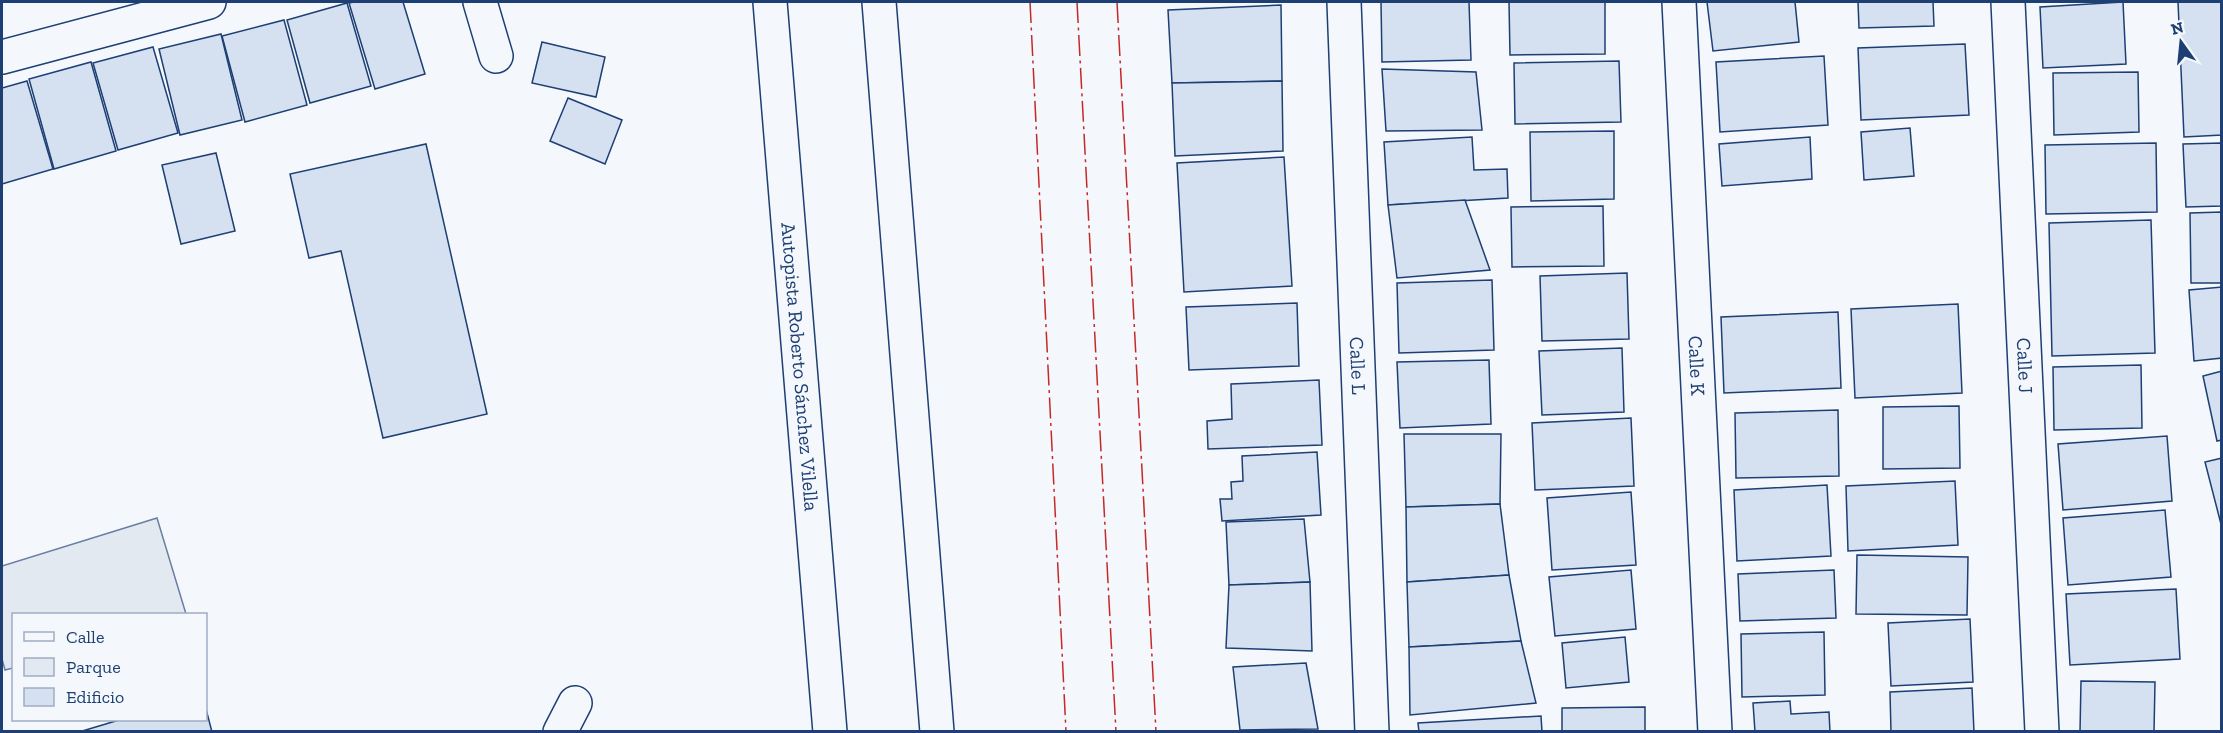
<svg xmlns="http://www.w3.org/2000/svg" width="2223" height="733" font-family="'Zilla Slab',serif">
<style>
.green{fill:#e3e9f0;stroke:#687fa3;stroke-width:1.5}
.building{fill:#d5e0f0;stroke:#1d3f73;stroke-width:1.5}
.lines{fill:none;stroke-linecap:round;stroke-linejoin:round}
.minor-casing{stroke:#1d3f73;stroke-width:36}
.motorway-casing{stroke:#1d3f73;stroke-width:36}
.minor{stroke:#f4f7fb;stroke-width:33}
.motorway{stroke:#f4f7fb;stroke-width:33}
.power{stroke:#c62828;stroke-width:1.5;stroke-dasharray:21 4.5 3 4.5;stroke-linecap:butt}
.labels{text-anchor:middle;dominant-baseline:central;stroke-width:4.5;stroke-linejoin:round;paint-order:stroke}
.street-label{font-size:20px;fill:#1d3f73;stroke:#f4f7fb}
</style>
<rect width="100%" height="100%" fill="#f4f7fb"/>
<polygon class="green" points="157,518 186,614 14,614 13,668 5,670 2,659 2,566"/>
<g class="building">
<polygon points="354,2 403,2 425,74 375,89 349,3"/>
<polygon points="1381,2 1469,2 1471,60 1382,62"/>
<polygon points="1509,2 1605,2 1605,54 1510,55"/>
<polygon points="1707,2 1795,2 1799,42 1713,51"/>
<polygon points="1858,2 1933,2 1934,26 1859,28"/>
<polygon points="2123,2 2126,64 2043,68 2040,7"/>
<polygon points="2178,2 2222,2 2222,135 2184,137"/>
<polygon points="347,3 371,86 310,103 287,20"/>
<polygon points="1281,5 1282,81 1172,83 1168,10"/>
<polygon points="284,20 307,105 245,122 222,36"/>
<polygon points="221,34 242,120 180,135 159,49"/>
<polygon points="542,42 605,57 596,97 532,83"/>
<polygon points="1965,44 1969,115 1861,120 1858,48"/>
<polygon points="153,47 178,133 118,150 93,63"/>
<polygon points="1824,56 1828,125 1720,132 1716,62"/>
<polygon points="1619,61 1621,122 1515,124 1514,63"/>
<polygon points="91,62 116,151 54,169 29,79"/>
<polygon points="1382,69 1476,72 1482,130 1386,131"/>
<polygon points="2138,72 2139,132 2054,135 2053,73"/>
<polygon points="27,81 53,169 2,184 2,88"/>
<polygon points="1282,81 1283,151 1175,156 1172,83"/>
<polygon points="568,98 622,120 605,164 550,141"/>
<polygon points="1910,128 1914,176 1864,180 1861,132"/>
<polygon points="1614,131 1614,199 1531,201 1530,132"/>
<polygon points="1472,137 1474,170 1507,169 1508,198 1388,205 1384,142"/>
<polygon points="1810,137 1812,179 1722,186 1719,144"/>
<polygon points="2156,143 2157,212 2046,214 2045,145"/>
<polygon points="2222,143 2222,206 2186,207 2183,144"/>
<polygon points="426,144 487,414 383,438 341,251 309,258 290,174"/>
<polygon points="216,153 235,231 181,244 162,165"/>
<polygon points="1284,157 1292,286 1184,292 1177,163"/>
<polygon points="1465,200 1490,270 1397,278 1388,205"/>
<polygon points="1603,206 1604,266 1512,267 1511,207"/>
<polygon points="2222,212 2222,283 2191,283 2190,213"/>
<polygon points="2151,220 2155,353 2052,356 2049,223"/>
<polygon points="1627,273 1629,339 1542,341 1540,276"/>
<polygon points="1492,280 1494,350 1399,353 1397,283"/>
<polygon points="2222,287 2222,358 2194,361 2189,290"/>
<polygon points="1297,303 1299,366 1189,370 1186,307"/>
<polygon points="1958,304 1962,393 1855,398 1851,309"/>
<polygon points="1838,312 1841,388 1724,393 1721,317"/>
<polygon points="1622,348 1624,412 1542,415 1539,351"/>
<polygon points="1489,360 1491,424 1400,428 1397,362"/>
<polygon points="2141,365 2142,428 2054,430 2053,367"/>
<polygon points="2222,371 2222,440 2217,441 2203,376"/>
<polygon points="1319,380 1322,445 1208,449 1207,421 1232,419 1231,384"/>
<polygon points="1959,406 1960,468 1883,469 1883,407"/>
<polygon points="1838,410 1839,476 1736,478 1735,413"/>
<polygon points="1631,418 1634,486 1535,490 1532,423"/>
<polygon points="1404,434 1501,434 1500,504 1406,507"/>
<polygon points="2167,436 2172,501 2063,510 2058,444"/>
<polygon points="1317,452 1321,515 1222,521 1220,499 1232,499 1231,482 1243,481 1242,456"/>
<polygon points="2222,458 2222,528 2205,462"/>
<polygon points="1955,481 1958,545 1848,551 1846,486"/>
<polygon points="1827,485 1831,556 1737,561 1734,490"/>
<polygon points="1631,492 1636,565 1552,570 1547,498"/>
<polygon points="1500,504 1509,575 1407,582 1406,507"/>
<polygon points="2165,510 2171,577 2068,585 2063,518"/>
<polygon points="1304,519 1310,582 1229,585 1226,522"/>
<polygon points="1857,555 1968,557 1967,615 1856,614"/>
<polygon points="1631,570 1636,629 1555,636 1549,577"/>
<polygon points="1834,570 1836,618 1740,621 1738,574"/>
<polygon points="1509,575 1521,641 1409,647 1407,582"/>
<polygon points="1310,582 1312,651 1226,648 1229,585"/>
<polygon points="2176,589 2180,659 2070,665 2066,594"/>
<polygon points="1970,619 1973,682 1891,686 1888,623"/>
<polygon points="1824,632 1825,695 1742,697 1741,634"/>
<polygon points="1625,637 1629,682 1566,688 1562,643"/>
<polygon points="1521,641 1536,703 1410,715 1409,647"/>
<polygon points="1306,663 1318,729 1240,730 1233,667"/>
<polygon points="2081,681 2155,682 2154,732 2080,732"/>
<polygon points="1972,688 1974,732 1891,732 1890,692"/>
<polygon points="1790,701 1791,714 1829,712 1830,732 1755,732 1753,703"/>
<polygon points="1645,707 1645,732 1562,732 1562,708"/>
<polygon points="206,709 212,732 79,732 119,720 206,720"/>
<polygon points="1541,716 1542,732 1419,732 1418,723"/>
</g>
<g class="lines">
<defs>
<g id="minor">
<polyline points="480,2 496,56"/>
<path id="s1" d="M1344 2 1372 732"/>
<path id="s2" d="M1679 2 1715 732"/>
<path id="s3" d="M2008 2 2042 732"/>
<polyline points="2,57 209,2"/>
<polyline points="560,732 575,703"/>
</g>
<g id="motorway">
<path id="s4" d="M770 2 830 732"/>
<polyline points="879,2 937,732"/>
</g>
</defs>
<use href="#minor" class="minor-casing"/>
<use href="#motorway" class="motorway-casing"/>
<use href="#minor" class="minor"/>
<use href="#motorway" class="motorway"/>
<g class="power">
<polyline points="1030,2 1066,732"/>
<polyline points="1077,2 1116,732"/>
<polyline points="1117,2 1156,732"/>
</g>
</g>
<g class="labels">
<g class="street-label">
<text stroke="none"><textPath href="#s1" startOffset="364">Calle L</textPath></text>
<text stroke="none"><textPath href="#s3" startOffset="364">Calle J</textPath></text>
<text stroke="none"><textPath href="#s4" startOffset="366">Autopista Roberto Sánchez Vilella</textPath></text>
<text stroke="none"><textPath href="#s2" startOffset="364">Calle K</textPath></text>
</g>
</g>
<rect width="2223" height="733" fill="none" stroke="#1d3f73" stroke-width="6"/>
<rect x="12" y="613" width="195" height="108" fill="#f4f7fb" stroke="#9eadc5" stroke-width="1.5"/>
<rect x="24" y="632" width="30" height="9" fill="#f4f7fb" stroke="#9eadc5" stroke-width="1.5"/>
<text x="66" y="643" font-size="18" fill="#1d3f73">Calle</text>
<rect x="24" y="658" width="30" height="18" fill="#e3e9f0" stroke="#9eadc5" stroke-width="1.5"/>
<text x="66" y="673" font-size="18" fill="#1d3f73">Parque</text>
<rect x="24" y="688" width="30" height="18" fill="#d5e0f0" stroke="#9eadc5" stroke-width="1.5"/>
<text x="66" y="703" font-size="18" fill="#1d3f73">Edificio</text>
<g transform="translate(2181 42) rotate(345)" stroke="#f4f7fb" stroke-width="4.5" paint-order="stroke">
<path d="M0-4.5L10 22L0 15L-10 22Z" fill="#1d3f73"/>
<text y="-9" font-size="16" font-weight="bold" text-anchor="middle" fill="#1d3f73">N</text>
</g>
</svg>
